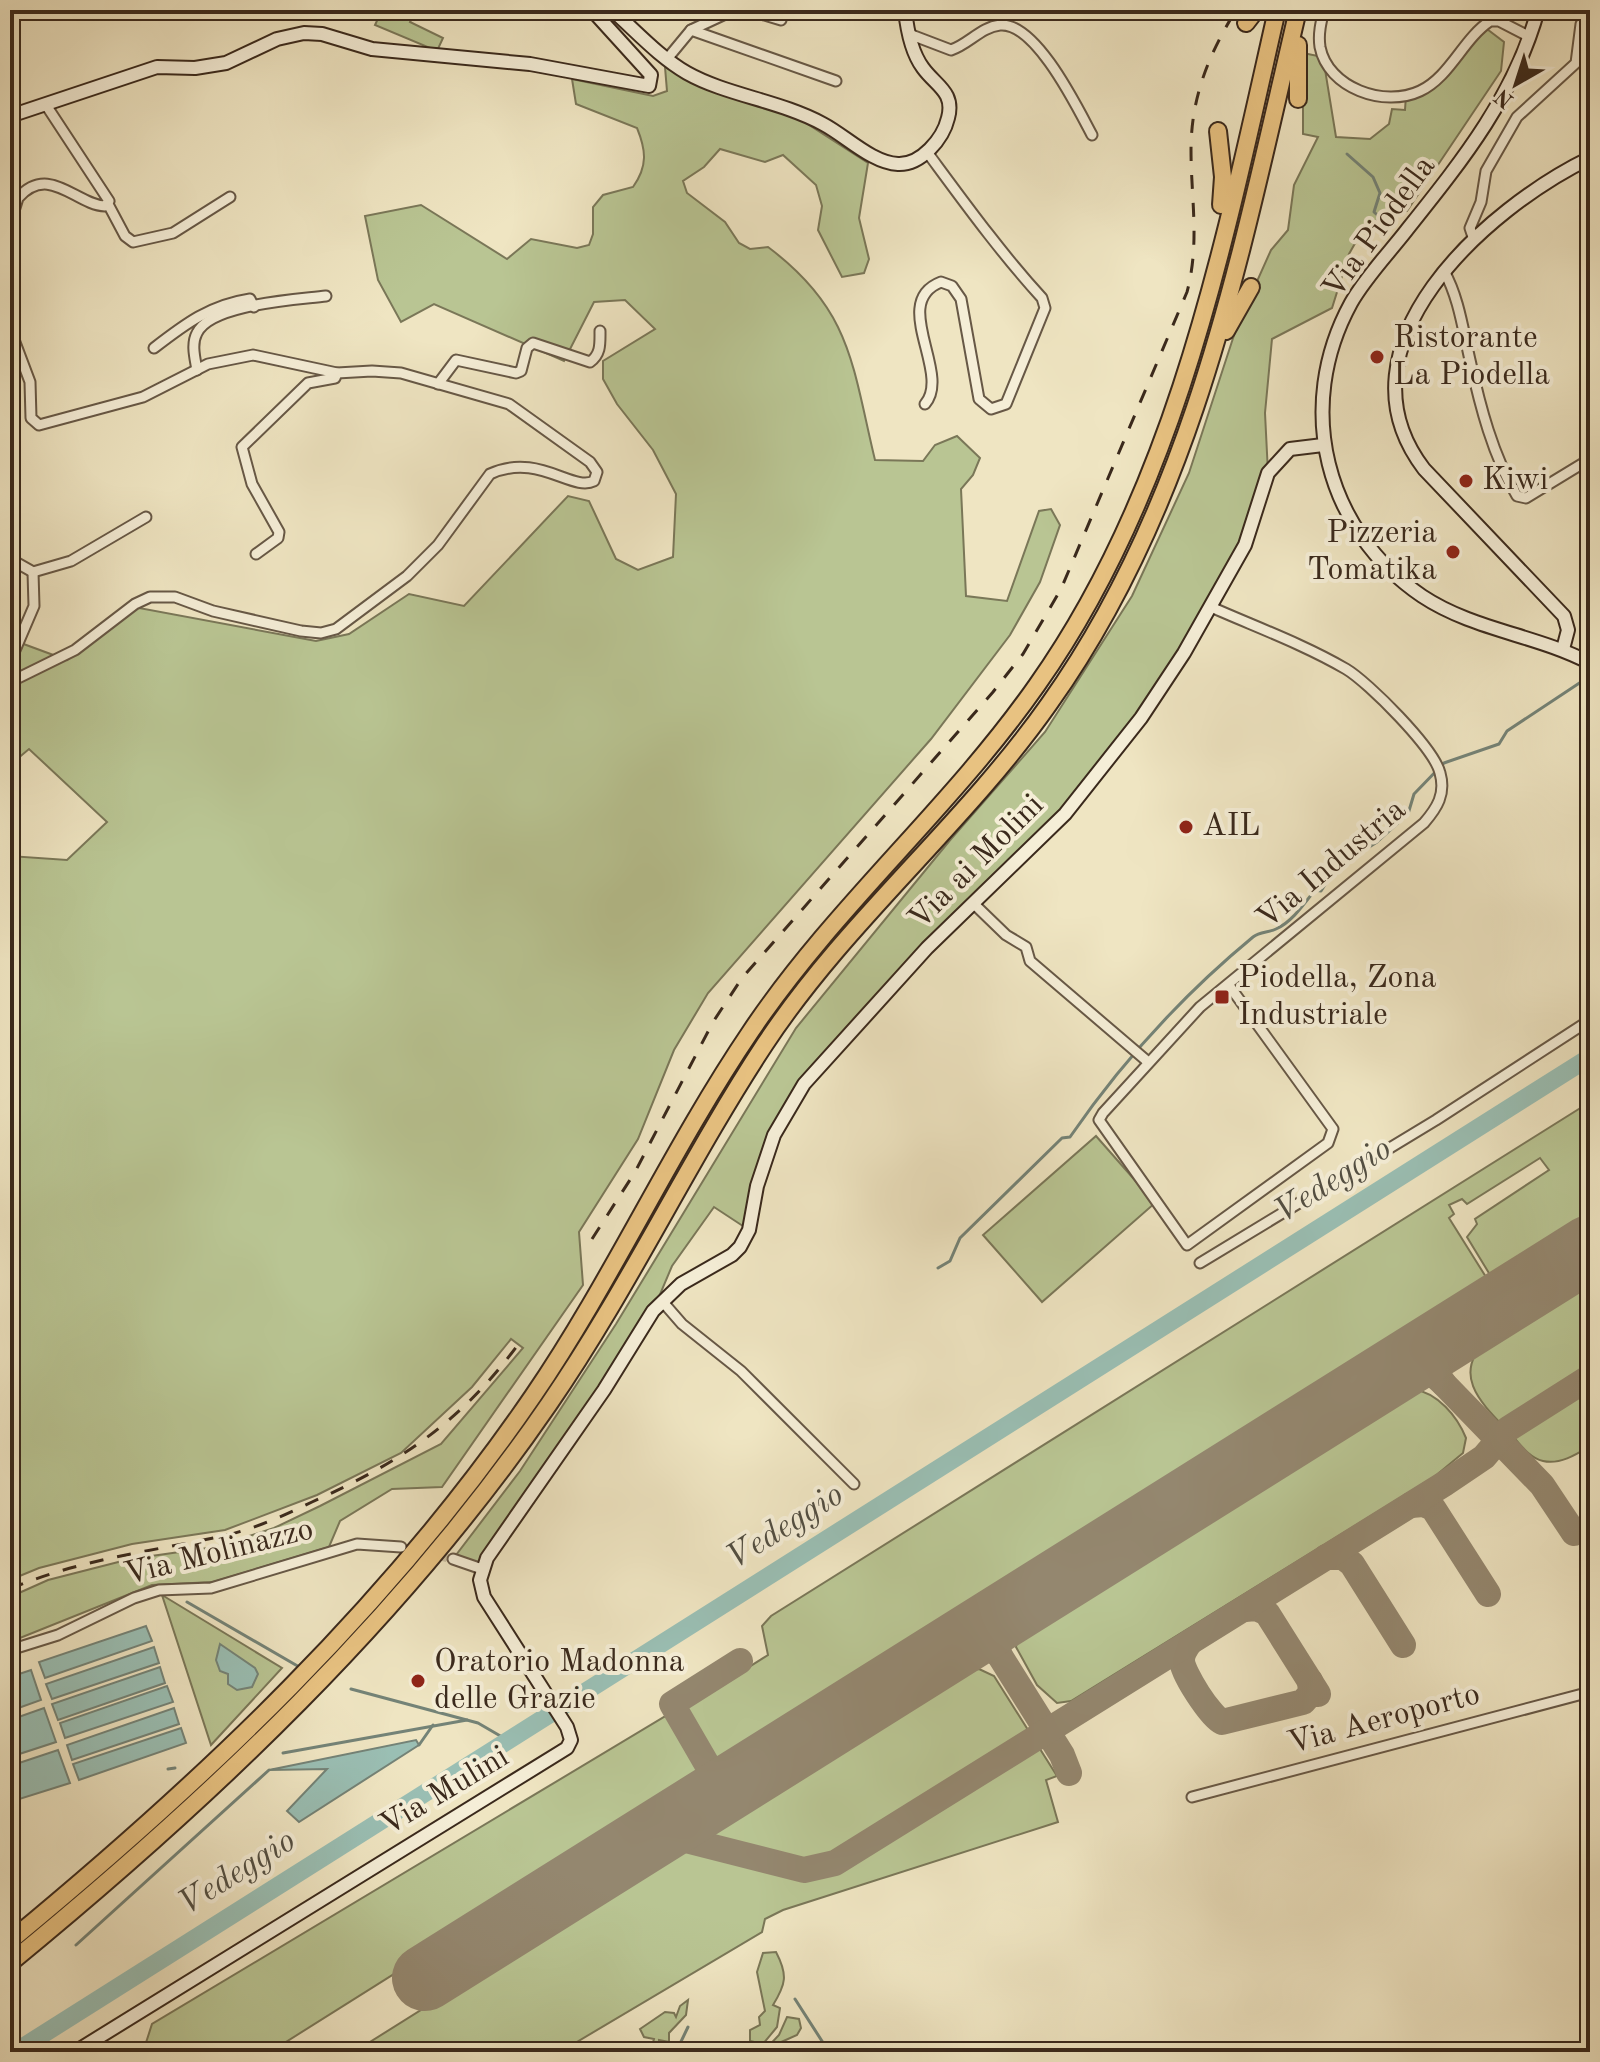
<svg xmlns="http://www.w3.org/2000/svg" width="1600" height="2062" viewBox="0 0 1600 2062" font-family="'Old Standard TT',serif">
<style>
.green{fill:#b9c593;stroke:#7a7758;stroke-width:2}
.water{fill:#9abfb4;stroke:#748377;stroke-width:2}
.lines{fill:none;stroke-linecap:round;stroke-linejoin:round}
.stream{stroke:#748377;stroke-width:3}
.river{stroke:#9abfb4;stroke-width:18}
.taxiway{stroke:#94876f;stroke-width:26}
.runway{stroke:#94876f;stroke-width:66}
.street-tunnel{stroke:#cbbfa1;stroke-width:9;stroke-dasharray:9 4.5;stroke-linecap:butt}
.street-casing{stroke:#675846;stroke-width:13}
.secondary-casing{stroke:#3a291c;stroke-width:16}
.highway-casing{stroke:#3a291c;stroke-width:20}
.street{stroke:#f5eed7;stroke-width:9}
.secondary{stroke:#f5eed7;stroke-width:12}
.highway{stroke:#e8c281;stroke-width:16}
.rail{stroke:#3a291c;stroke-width:3;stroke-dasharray:14 14;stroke-linecap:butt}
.poi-dot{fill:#8f2418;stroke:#f5eed7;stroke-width:3}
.labels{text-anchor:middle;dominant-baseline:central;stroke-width:8;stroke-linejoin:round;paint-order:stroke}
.street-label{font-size:32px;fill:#3a291c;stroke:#f5eed7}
.poi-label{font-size:32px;fill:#3a291c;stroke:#f5eed7;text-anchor:start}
.water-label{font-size:34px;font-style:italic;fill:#524e42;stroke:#f5eed7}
</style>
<rect width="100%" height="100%" fill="#efe5c2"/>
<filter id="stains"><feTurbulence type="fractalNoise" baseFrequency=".0025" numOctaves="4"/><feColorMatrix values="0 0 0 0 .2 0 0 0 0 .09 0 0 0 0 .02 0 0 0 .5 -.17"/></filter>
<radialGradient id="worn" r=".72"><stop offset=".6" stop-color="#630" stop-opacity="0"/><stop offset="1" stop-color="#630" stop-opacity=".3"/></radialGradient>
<g class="green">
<path d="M382,10h33l-5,12 33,16 -6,13 -62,-26z"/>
<path d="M1483,26l21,16 -3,29 -94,140 -41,13 -17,30 -17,54 -60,31 -7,74 3,60 -23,72 -61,108 -119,161 -91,90 -186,202 -39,124 -35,-23 -42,59 -19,45 -171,258 -29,-10 67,-88 96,-147 180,-296 155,-189 94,-107 87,-136 57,-123 48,-147 34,-76 17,-20 6,-45 24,-48 -15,-3v-81l20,4 13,80 34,2 19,-15 3,-15 13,1 1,-15 16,-5z"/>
<path d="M665,67l61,26 66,21 76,49 -9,55 10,41 -5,14 -22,4 -24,-47 4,-24 -6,-21 -33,-30 -18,7 -45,-13 -16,18 -21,14 4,12 38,29 14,21 11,6 18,-2c84,63 84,118 107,213l48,1 12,-16 22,-9 23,22 -7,17 -12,14 5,107 41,5 32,-90 12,-2 9,16 -20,57 -30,53 -79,104 -223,254 -34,57 -36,89 -59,93 4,53 -141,202 -50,2 -52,32 -11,26 -116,35 -61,3 -142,57v-45l38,-17 82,-21 85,-12 59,-19 46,-22 121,-62 82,-96 -12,-9 -39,48 -71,66 -84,42 -92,35 -93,14 -93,24 -29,12v-724l57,4 40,-38 -78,-73 -19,16v-126l57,21 67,-53 182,34 33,-7 60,-40 55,12 104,-110 21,5 27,58 22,11 35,-13 3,-63 -23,-44 -36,-46 -14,-25v-18l52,-32 -30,-29 -31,2 -30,59 -130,-57 -33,18 -23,-42 -13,-64 56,-11 86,54 24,-20 46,9 12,-3 4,-11v-27l10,-12 30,-8c15,-21 13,-37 4,-59l-61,-24 -4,-25 81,17 14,-5z"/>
<path d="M1590,1102v121l-95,60 -28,-46 10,-13 -2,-5 74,-49 -9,-12 -73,46 -5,-5 -13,6 5,9 -5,4 42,67 -764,480 -20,-8 -26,-47 87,-55 -6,-29 9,-10z"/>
<path d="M1096,1136l59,67 -113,99 -59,-67z"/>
<path d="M1590,1275v171c-13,8 -30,19 -47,15 -14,-3 -24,-18 -33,-28 -27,-28 -61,-58 -22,-94z"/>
<path d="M1413,1389c25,4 44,27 53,49l-3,15 -29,24 -363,224 -14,2 -20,-18 -21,-38 1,-7 9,-10z"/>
<path d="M162,1595l120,73 -71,77z"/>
<path d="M979,1669l15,7 63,100 -11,4 12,42 -275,88 -18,9 -3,13 -202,120h-206l607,-381z"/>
<path d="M669,1714l29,50 -2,20 -426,268h-127l9,-28z"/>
<path d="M776,1952c12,23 10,32 -3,53l7,3 -3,19 -14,17 -13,-3v-11l10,-5 -1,-8 6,-6 -8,-39 6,-19z"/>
<path d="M688,2000l-2,15 -17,18v9l-10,-2 1,12h-10l4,-13 -10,-2 -4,-8 25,-17 9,1 2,4 4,-11z"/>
<path d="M787,2017l12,2 2,9 -4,7 -18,8h7l-2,9h-21l16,-17z"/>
</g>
<g class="water">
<path d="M146,1626l6,15 -107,37 -6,-16z"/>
<path d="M220,1644l35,24 3,6 -6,13 -15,3 -9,-6v-10l-8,-3 -4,-11z"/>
<path d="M154,1647l5,16 -107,36 -6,-15z"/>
<path d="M160,1667l5,16 -107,37 -6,-16z"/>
<path d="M31,1670l10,30 -31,11v-34z"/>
<path d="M167,1686l6,16 -108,36 -5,-15z"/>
<path d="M44,1708l12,34 -46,15v-37z"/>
<path d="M174,1708l5,16 -107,36 -5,-15z"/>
<path d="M181,1728l5,15 -107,37 -6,-16z"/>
<path d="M416,1740l3,5 -120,77 -12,-11 40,-42 -58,1z"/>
<path d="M58,1750l12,33 -60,19v-36z"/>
</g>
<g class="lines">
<g class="stream">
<path d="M1347,154l26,23 7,16 -6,19 11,10"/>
<path d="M938,1268l12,-7 10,-23 102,-100 8,-1c51,-74 114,-143 183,-200 7,-6 15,-4 23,-8 16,-7 28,-25 39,-39l6,1 14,-22 42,-27 31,-28 6,-20 30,-31 55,-19 8,-13 83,-55"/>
<path d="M187,1602l114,66"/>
<path d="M351,1689l127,34 31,18"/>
<path d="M419,1745l14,-20"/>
<path d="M283,1753l184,-33"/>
<path d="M168,1769l7,-1"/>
<path d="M76,1945l193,-175"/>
<path d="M795,1999l34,53"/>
<path d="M676,2052l12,-25"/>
</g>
<path class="river" d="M15,2052l1575,-995"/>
<g class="taxiway">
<path d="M1375,1383l40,-17 16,6 13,12c-24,-32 11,-50 35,-66"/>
<path d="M1444,1384l98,101 32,48"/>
<path d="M1411,1505l12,-1 10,4 55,86"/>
<path d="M1326,1557h17l9,7 51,81"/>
<path d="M1245,1609l11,-1 11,5 51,81"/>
<path d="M1190,1642c-4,6 -8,11 -8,18 0,13 29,57 40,62l81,-20 8,-9 -1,-12"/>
<path d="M951,1651c18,-9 34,-13 49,5 -9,-20 -1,-32 14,-45"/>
<path d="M1000,1656l62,99 7,18"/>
<path d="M723,1792l-51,-88 68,-43"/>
<path d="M658,1833l146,37 31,-7 609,-379 40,-27 24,-28 82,-52"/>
</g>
<path class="runway" d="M425,1978l1165,-730"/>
<path class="street-tunnel" d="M412,1549l41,10"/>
<g class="street-casing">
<g id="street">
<path d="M748,10l33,10"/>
<path d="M1324,10c-3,12 -6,24 -4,37 8,41 64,61 100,44 30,-14 43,-52 70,-70h9l31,16"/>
<path d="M691,30l145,51"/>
<path d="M909,34l42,16c18,-6 30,-23 49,-25 36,-3 78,84 92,110"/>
<path d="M667,59l24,-29 43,-20"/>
<path d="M108,204l17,32 8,6 40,-9 57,-36"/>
<path d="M10,224l8,-26c31,-35 58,7 87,8l4,-5 -63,-96"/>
<path d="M1474,240l-4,-12 11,-26 5,-31 31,-54 59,-54 5,-39 9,-8"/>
<path d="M1444,271c15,27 19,59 26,89 10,46 23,96 47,136l9,2 64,-39"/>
<path d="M10,329l20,53 1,36 8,7 104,-28 65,-33 45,-9 84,18 35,-2 29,2 108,31 81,58 7,10 -3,9c-22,11 -56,-29 -104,-7l-52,71 -31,31 -71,53 -15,4 -20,-2 -88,-20 -38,-14h-25l-15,7 -60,46 -65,32"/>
<path d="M154,348c31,-24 56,-43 96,-49l4,8"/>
<path d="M197,370c-2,-12 -6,-26 0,-37 14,-29 98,-33 129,-37"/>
<path d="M438,384l18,-24 60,13 5,-2 6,-23 6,-5 57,19c11,-8 10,-18 10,-31"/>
<path d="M925,404c27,-31 -36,-102 16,-122l11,4 9,13 18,100 12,10 15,-5 39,-96 -3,-10c-42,-46 -78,-96 -115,-146"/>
<path d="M10,484v11"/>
<path d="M256,554l22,-16 1,-6 -27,-48 -10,-37 66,-64 27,-5 2,-5"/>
<path d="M10,559l23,13 38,-11 75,-44"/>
<path d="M1211,607c45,20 92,37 135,62 22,13 88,79 94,104 6,21 -3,35 -16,50l-224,184 -97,106 -4,7 88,125 141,-102 5,-14 -105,-145"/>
<path d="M10,662l24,-56 -1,-34"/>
<path d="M974,904l32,31 20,12 4,14 117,100"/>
<path d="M1200,1263l236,-143 154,-100"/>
<path d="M662,1301l20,23 59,47 113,113"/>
<path d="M453,1559l29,10"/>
<path d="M10,1650l48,-15 76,-37 25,-8 52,-2 146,-44 44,3"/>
<path d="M1192,1797l398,-105"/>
</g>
</g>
<g class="secondary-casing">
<g id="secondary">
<path d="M612,10c24,21 46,46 75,63 39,22 94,28 136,51 23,12 49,39 75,40 23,1 45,-25 50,-46 7,-26 -12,-32 -25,-50 -12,-16 -16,-39 -18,-58"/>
<path d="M1538,10c-24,87 -77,152 -132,221 -18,23 -41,47 -55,72 -57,104 -26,227 71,293 51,34 115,39 168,67"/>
<path d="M10,116l147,-49 38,1 31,-5 51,-24 27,-6 18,1 50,15 158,15 119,22 2,-11 -59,-65"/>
<path d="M1563,649l5,-19 -4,-14 -140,-147c-94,-123 63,-261 166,-311"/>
<path d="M75,2052l492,-304 4,-8 -4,-13 -83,-130 -4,-17 7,-22 117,-168 49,-79 28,-27 51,-29 8,-8 9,-17 8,-44 17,-51 30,-51 123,-136 138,-134 76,-96 43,-65 61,-108 23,-72 22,-24 33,-4"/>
</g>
</g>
<g class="highway-casing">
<g id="highway">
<path d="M1246,23l10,-13"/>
<path d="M1298,99v-54"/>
<path d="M1218,131l5,46 -2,28"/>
<path d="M1226,331l25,-44"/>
<path d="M10,1941c194,-160 380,-336 523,-545 80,-117 138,-247 218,-365 84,-125 200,-223 286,-346 140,-198 187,-442 240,-675"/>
<path d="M10,1963c200,-164 392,-345 539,-559 80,-116 139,-243 216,-360 82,-124 199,-219 284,-340 147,-206 192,-453 249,-694"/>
</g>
</g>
<use href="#street" class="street"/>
<use href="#secondary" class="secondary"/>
<use href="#highway" class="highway"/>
<g class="rail">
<path d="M592,1239l43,-67 78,-150 29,-44 251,-286 30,-38 38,-65 126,-297c13,-49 4,-93 4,-142 0,-53 18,-96 45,-140"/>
<path d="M10,1589c70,-30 144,-38 217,-54 30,-7 58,-20 85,-33 87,-39 148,-79 205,-156"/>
</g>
</g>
<g class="poi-dot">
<circle cx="1377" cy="357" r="8"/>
<circle cx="1466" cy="481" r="8"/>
<circle cx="1453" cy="552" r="8"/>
<circle cx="1186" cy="827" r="8"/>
<rect x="1214" y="989" width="16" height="16" rx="4"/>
<circle cx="418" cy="1681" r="8"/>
</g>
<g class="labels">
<g class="street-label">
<text transform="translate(1380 228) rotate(-54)">Via Piodella</text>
<text transform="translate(977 863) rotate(-45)">Via ai Molini</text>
<text transform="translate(1332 865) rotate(-40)">Via Industria</text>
<text transform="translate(219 1553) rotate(-14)">Via Molinazzo</text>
<text transform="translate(1384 1720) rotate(-15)">Via Aeroporto</text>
<text transform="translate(445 1792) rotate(-31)">Via Mulini</text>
</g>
<g class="poi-label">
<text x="1393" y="339">Ristorante<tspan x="1393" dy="37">La Piodella</tspan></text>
<text x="1482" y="481">Kiwi</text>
<text x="1437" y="534" text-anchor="end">Pizzeria<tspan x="1437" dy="37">Tomatika</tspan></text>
<text x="1202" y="827">AIL</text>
<text x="1238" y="979">Piodella, Zona<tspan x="1238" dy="37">Industriale</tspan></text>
<text x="434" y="1663">Oratorio Madonna<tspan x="434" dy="37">delle Grazie</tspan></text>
</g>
<g class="water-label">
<text transform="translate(1333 1181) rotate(-32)">Vedeggio</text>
<text transform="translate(785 1527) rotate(-32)">Vedeggio</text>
<text transform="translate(237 1873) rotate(-32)">Vedeggio</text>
</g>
</g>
<rect width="1600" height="2062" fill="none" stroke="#efe5c2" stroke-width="40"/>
<rect x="12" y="12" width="1576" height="2038" fill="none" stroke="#3a291c" stroke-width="4"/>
<rect x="20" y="20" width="1560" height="2022" fill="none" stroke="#3a291c" stroke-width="2"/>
<g transform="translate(1516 84) rotate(219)" stroke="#f5eed7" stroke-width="6" paint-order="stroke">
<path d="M0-6L14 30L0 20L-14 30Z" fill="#3a291c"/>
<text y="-12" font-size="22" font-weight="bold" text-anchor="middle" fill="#3a291c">N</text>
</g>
<rect width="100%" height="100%" filter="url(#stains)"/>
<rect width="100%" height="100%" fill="url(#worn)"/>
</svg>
